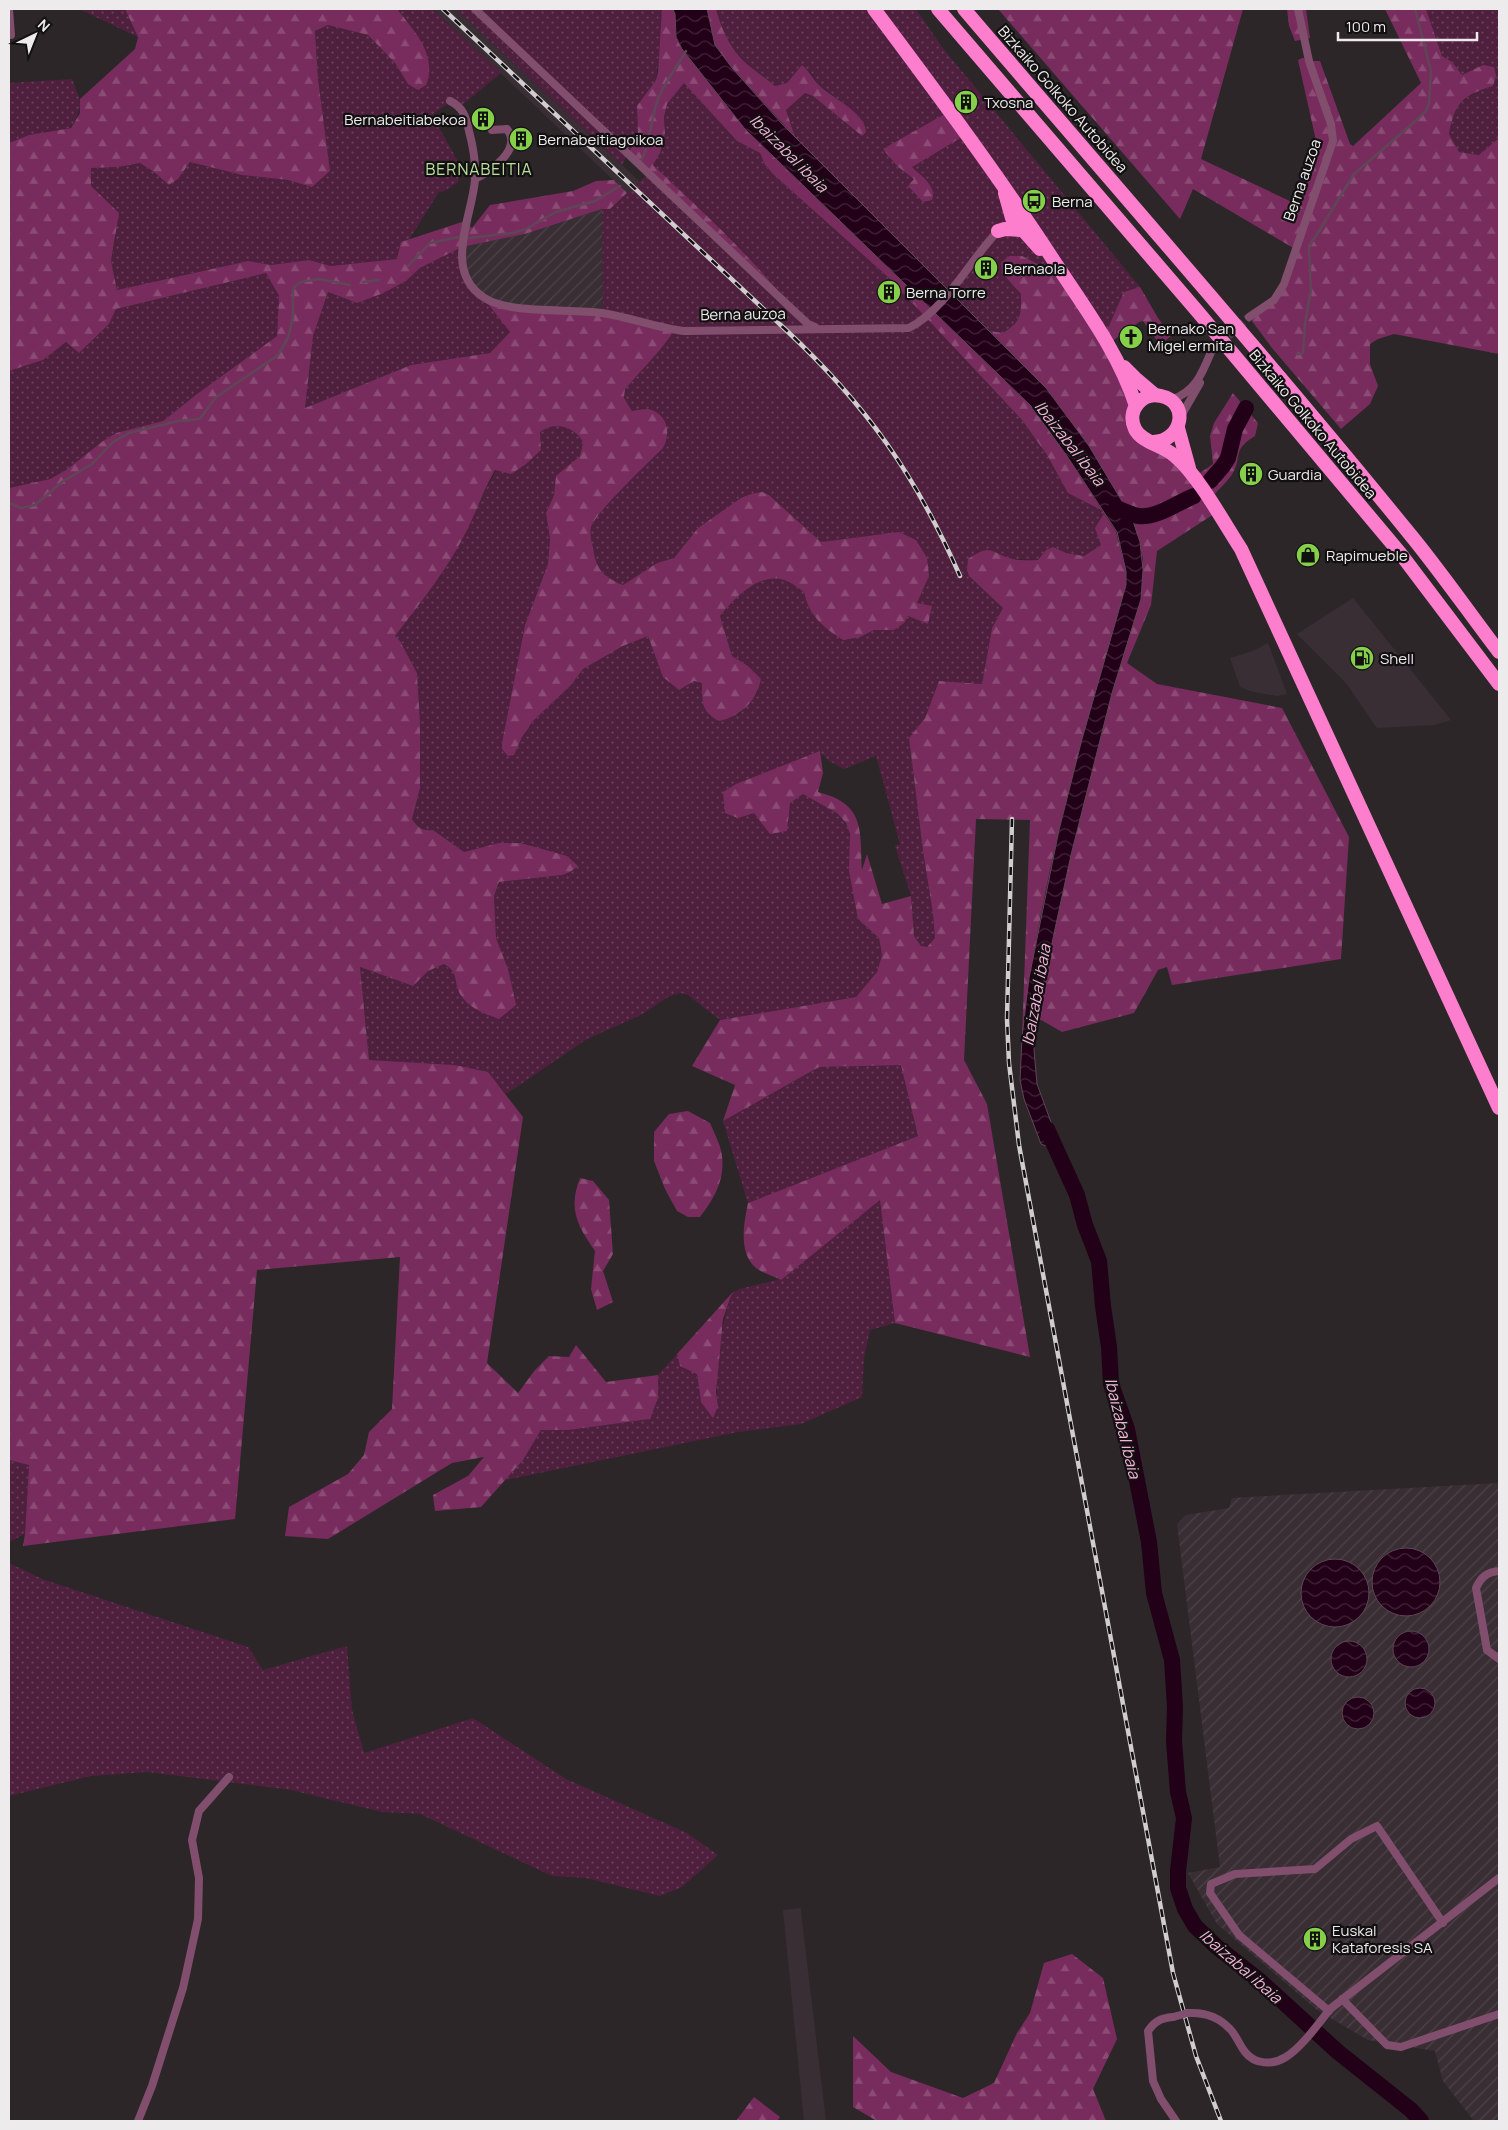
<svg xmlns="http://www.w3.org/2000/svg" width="1508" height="2130" viewBox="0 0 1508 2130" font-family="Manrope,sans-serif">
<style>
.built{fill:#392e34}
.industrial{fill:url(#industrial-furrows)}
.grass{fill:url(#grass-dots)}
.forest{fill:url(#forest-firs)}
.water{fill:url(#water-waves);stroke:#5f4657}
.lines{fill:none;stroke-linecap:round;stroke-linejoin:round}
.stream{stroke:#5f4657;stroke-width:2.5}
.river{stroke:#220017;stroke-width:16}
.street-tunnel{stroke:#494446;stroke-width:8;stroke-dasharray:8 4;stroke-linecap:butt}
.street{stroke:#824e6d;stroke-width:8}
.highway{stroke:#fe7ece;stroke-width:14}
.rail-casing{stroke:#d1cdcf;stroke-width:4.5}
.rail{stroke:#121011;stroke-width:2.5;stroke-dasharray:8;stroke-linecap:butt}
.street-bridge{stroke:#824e6d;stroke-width:8}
.labels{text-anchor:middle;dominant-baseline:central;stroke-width:4.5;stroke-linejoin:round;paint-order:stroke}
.street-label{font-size:15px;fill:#eeebed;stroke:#121011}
.poi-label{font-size:15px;fill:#eeebed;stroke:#121011;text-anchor:start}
.water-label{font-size:16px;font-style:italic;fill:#f4b2d8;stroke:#121011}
.neighbourhood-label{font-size:16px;letter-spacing:1px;fill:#b9e29e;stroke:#121011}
</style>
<defs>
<pattern id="industrial-furrows" width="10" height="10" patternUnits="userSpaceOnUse" patternTransform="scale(1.25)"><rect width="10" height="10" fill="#392e34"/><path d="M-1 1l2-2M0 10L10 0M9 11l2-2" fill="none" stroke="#4c4248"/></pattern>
<pattern id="grass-dots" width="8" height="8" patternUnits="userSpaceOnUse" patternTransform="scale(1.25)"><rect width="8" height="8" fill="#4f1f3e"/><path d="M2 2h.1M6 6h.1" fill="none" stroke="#69405a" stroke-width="1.8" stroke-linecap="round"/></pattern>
<pattern id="forest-firs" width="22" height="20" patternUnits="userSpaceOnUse" patternTransform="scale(1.25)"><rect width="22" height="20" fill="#772c5d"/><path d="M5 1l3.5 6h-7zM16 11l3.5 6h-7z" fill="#8b4b75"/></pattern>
<pattern id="water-waves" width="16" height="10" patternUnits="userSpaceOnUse" patternTransform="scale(1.25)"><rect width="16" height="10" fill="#220017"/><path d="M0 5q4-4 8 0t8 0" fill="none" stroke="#422539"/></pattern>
</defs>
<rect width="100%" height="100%" fill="#2c2629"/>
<g class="built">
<path d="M433,9h23l232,218 -61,-34z"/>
<path d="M1353,598l98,122 -16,5 -58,3 -31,-45 -49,-49z"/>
<path d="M1268,643l19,51 -10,2 -24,-4 -13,-5 -10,-29 23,-7z"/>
<path d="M801,1908l2,21 23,192h-22l-21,-211z"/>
</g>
<g class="industrial">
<path d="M602,209l1,104 -109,-10 -23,-18 -9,-38 63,-13z"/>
<path d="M1499,1483v638h-25l-31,-40 -8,-30 -67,-11 -51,-30 -100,-86 -29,-51 32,-6 -43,-343 9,-9 43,-7 3,-10z"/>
</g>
<g class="grass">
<path d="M79,9h46l13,28z"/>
<path d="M397,9h36l68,64 -40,33 -11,-4 -18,13 28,50 -2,17 -13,9 -6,1 -42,67 -66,7 -22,-6 -38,5 -23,-4 -131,29 -6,-29 5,-25 -13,-38 -12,-12 -1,-18 29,-1 21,-4 14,9 15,13 9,-6 12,-17 52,13 46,5 24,6 18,-15 -12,-92 -3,-48 13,-6 40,10 27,28 13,21 8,-52z"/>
<path d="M456,9h206v21l-6,50 -19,26 1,28 -16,31z"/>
<path d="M716,9h200l26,38 198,240 -16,6 -20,45 -33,-52 -31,-21 -18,-9 -20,17 19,21c0,20 1,27 -18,39l-13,-2 -195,-194 -9,-27 19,-17 8,3 49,40 -12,-27 -32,-25 -7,-11 -9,-7 -15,17 -12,3c-9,-8 -19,-14 -28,-22 -16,-13 -26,-36 -31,-55z"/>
<path d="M1426,9h73v129l-20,17 -20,-3 -10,-18c6,-32 13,-37 44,-48l-10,-21 -21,10 -10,-13 -10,-6z"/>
<path d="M72,79c9,23 13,27 -2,49l-41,7 -20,8v-60z"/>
<path d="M684,82l53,59 23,12 5,12 9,10 115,103 133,142 25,35 21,38 37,19 -4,33 -17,11 -18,-3 -13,-6 -7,3 -8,10 -25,-1 -44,17 34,32 -11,20 -10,56 -43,-3 -14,37 -16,20 14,113 10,63 2,24 -9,9 -5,-1 -7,-10 -3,-40 -16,-50 5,-2 -24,-88 -32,13 -15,-8 -9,-9c3,18 2,31 -5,47l22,14 12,16 9,90 21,19 3,17 -5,17 -21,25 -136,23 -32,-25 -8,-2 -12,4 -27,18 -54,24 -81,55 -19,-22 -32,-7 -86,-5 -9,-93 52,19 16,-15 16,-7 12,11 4,18 48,-24 -12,-30 -2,-43 6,-14 62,-7c-9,-8 -18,-21 -28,-28 -18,-11 -52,1 -70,5l-31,-22c-11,1 -15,-2 -21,-11l8,-31v-66l-3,-49 -17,-32 -6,-5 46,-59 56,-107 44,-38c15,-11 35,-5 43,10l-3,14 -23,20 -3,19 -8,18 4,26 -2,25 -23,61 -23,118 12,12 8,-18 10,-15 39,-37 12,-16 40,-23 25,-10 16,41 15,13 15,-9 8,2v18l37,14 19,-23 -10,-26 -16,-10 -12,-40c13,-16 36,-41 60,-37 9,1 17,8 24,13 6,28 25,44 54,44 6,1 11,-5 18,-6 15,-1 22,0 32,-14l20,8 -11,-21 12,-27 -30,-44 -78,10 -52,-47 -71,33 -24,30 -17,5 -34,22c-16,-7 -26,-13 -29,-32 -1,-8 -5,-17 -3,-26 5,-15 58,-65 72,-79 8,-13 5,-20 -3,-32l-19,-6 -9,1 -8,-13 1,-9 34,-38 -56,-38 -1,-104h8l38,-35 144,135c-39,-54 -91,-99 -139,-144l7,-12 5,-19 -1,-17 3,-13z"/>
<path d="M462,247l1,22 47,63 -20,21 -79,12 -106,43 8,-72 15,-44 29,11 49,-22 14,-13z"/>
<path d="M266,273l13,23 -2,40 -80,58 -34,27 -47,12 -13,8 -37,29 -16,9 -41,9v-117l34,-11 23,-18 13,11 30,-29 7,-15z"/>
<path d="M901,1064l17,72 -170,67 -25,-82 96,-54z"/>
<path d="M880,1199l15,124 -25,7 -6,28 -2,39 -61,27 -63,8 -233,48 18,-20 18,-30h28l81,-11 8,-21v-23l19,-21 3,12 17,7 4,29 17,4c-4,-35 3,-80 14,-113l7,-4 42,-10z"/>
<path d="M9,1460l20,5 -4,69 -16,8z"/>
<path d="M9,1563l33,16 206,68 15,23 84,-24 5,64 12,43 109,-35 93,61 121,54 31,22 -36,32 -22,9 -74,-18 -34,-2 -132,-62 -38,-2 -91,-22 -143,-18 -57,4 -82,20z"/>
</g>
<g class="forest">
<path d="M125,9h272c17,21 41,47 29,76l-8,5 -10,-6 -13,-21 -27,-28 -40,-10 -13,6 3,48 12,92 -18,16 -24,-7 -46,-5 -52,-13 -12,17 -9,6 -15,-13 -14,-9 -21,4 -28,1v18l28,27 -8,48 6,29 131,-29 23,4 38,-5 22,6 66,-7 4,-17 64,-21 7,7 18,-23 83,-14 23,-10 18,-1 13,13 -17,16h-8l-77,25 -63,13 -42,21 -14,13 -25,13 -24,9 -29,-11 -15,44 -8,72 106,-43 79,-12 20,-21 -28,-36 12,7 82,7 99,20 -16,21 -34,38 -1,9 8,13c5,-1 11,-2 16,-2 19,4 24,24 15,39 -14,14 -67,64 -72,79 -2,9 2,18 3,26 3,19 13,25 29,32l34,-22 17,-5 24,-30 43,-30 10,-4 11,-2 7,3 52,47 78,-10 17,8 11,18 2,18 -12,27 15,3 -4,18 -20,-8 -4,7 -10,7h-20l-14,7 -17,3c-20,-13 -34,-24 -39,-48 -7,-5 -16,-12 -24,-13 -24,-4 -47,21 -60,37l12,40 16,10 13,13c-5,23 -20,37 -42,42 -18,-10 -17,-19 -17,-38l-8,-2 -15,9 -16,-13 -15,-41 -25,10 -40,23 -12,16 -39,37 -10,15 -8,18 -6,1 -6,-7v-6l23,-118 23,-61 2,-25 -4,-26 8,-18 2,-19 24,-20 3,-14c-8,-15 -28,-21 -43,-10l1,18 -15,14 -15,10 -16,-4c-11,19 -18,40 -28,60 -19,39 -46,72 -72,106l5,5 17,32 3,49v66l-8,31c6,9 10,12 21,11l31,22 35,-9h22l46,13 11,10 -8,6 -8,3 -63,7 -5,14 2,42 12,31 8,36 -17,14c-15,-6 -30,-10 -39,-25 -7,-13 0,-20 -16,-30l-16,7 -15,15 -53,-19 9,93 86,5 33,7 35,45 -36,246 31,30 17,-23 14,-14 20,1 7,-12 30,37 52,-7v23l-8,21 -81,11h-28l-18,30 -42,47 -46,4 -2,-16 35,-19 16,-19 -32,6 -124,76 -43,-3 4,-29 59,-33 16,-19 5,-23 23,-23 8,-152 -143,13 -22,249 -212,27 2,-12 4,-69 -20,-5v-972l41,-9 16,-9 37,-29 13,-8 47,-12 34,-27 80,-58 2,-40 -13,-23 -150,36 -7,15 -30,29 -13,-11 -23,18 -34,11v-228l20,-8 42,-7 9,-15v-14l55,-50 3,-12z"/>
<path d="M662,9h11l2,5 1,23 6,12 63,80 286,277 36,50 49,76 10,39v14c-12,52 -29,102 -43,154 -28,97 -49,197 -61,298l8,-217 -54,-1 -12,241 23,44 43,253 -135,-34 -15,-123 -99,80c-7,-4 -16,-6 -22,-10 -22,-14 -15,-47 -11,-67l170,-67 -17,-71 -82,2 -96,54 12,-36 -43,-19 28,-46 136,-23 21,-25 5,-17 -3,-17 -21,-19 -9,-48 1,-37 -4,-11 -9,-10 -34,-19 -13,9 -3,28 -17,3 -16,-21 -16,5 -13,-5 -2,-21 13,-8 84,-33 3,22 -5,19c47,12 42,37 44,78l5,-16 15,50 29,-8 3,40 7,10 6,1 8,-9 -2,-24 -10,-63 -14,-113 16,-20 14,-37 43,3 10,-56 11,-20 -34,-32 -2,-6 1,-11c24,-17 24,-5 45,0 8,2 17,1 25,1l8,-10 7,-3 13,6 18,3 17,-11 -6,-17 10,-16 -37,-19 -21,-38 -25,-35 -133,-142 -115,-103 -9,-10 -5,-12 -23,-12 -53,-58 -17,21 -3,13 1,17 -5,19 -7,12c49,46 101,93 142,147l-167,-158 10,-20 -1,-28 19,-26 2,-8z"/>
<path d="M707,9h9c5,19 15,42 31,55 9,8 19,14 28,22l12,-3 15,-18c7,6 10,12 15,18 12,14 49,29 49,49l-4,4 -49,-40 -8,-3 -19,17 9,27 -63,-69 -17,-23z"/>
<path d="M998,9h245l-42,150 93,44 23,-58 -19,-85 5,-2 6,3h11l30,83 3,2 68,-63 -36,-74h41l16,47 10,6 10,13 21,-10 11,2 2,9 -3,10c-31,10 -38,16 -44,48l10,18 20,3 20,-17v216l-105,-20 -16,5 -8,5v20l8,22 -8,18 -29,25 -69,-81 -23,-31 25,-17 21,-51 -102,-60 -13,30z"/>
<path d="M1287,9h19l4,29 -15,3 -6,-15z"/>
<path d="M950,111l17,23 -55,33c8,8 26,20 20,33l-9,2 -15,-16 6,-7 -17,-13 -14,-17z"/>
<path d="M1009,256h13l18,9 31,21 33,51 20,-45 16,-5 18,31 13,18 -11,9 -17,-24 -4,1 -31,22 14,26 10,51 62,56 19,-13 -3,-28 4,-13 19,-30 25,30 -3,13c-25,15 -11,21 -24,40 -6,8 -15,16 -22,24l8,12 -60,39 -6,54 -24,58 30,21 125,24 67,129 -8,122 -169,26 -5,-18 -9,3 -24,43 -72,19 -26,-15 35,-162 41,-162 29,-94 2,-41 -9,-34 -45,-78 -43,-58 -56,-57 13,2c19,-12 18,-19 18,-39l-19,-21 -1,-10z"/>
<path d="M688,1111l22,12c4,10 11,22 12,33 3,24 -8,43 -22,61h-12l-11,-6 -12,-22 -11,-28v-29l15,-18z"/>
<path d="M580,1178l13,3 16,19 4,54 -10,17 10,31 -16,8 -6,-21 4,-38c-18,-26 -27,-42 -15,-73z"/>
<path d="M732,1293l-9,26 -7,73 2,14 -5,12 -12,-16 -4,-28 -17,-8 -3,-12z"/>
<path d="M1072,1954l31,24 14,61 -24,50 13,32h-229l-24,-14v-71l38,36 72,26 31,-15 23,-50 13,-20 14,-50z"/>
<path d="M754,2097l26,20 -3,4h-41z"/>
</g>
<g class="water">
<path d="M673,9h34l8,36 17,23 50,56 264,264 43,58 34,57 11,21 6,18 3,28 -2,29 -29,94 -41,162 -35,162 -2,33 3,34 25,68 -21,-8 -17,-45 -4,-19 2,-43 7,-59 30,-148 23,-91 44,-154v-14l-9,-39 -50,-76 -36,-50 -286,-277 -63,-80 -6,-12 -1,-23z"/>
<circle cx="1406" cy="1582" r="34"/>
<circle cx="1335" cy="1593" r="34"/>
<circle cx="1411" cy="1649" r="18"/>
<circle cx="1349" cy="1659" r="18"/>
<circle cx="1420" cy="1703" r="15"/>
<circle cx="1358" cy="1713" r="16"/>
</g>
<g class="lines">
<g class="stream">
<path d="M641,162c10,-23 9,-39 16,-60 6,-18 19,-34 29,-51"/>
<path d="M468,238l45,-5 13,-4 30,-17 39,-11 25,-15"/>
<path d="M408,266l22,-23 29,-6"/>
<path d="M363,282l16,-2"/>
<path d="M1298,354l5,-1 2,-30 6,-33 -2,-42 2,-4 43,-70 57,-49 15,-14 3,-7 2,-33 -16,-62"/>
<path d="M9,503l12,5 14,-3 27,-23 30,-18 21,-22 16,-9 49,-12 22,-2 15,-21 63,-43 10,-17 5,-20v-28l2,-4 6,-4 18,-3 31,6"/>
</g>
<g class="river">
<path d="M1210,481l13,-15 5,-8 7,-29 11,-21"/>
<path d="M1116,508c7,2 15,7 23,8 18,2 38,-13 55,-20"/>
<path d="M1047,1129l30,66 8,30 14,36 4,45 6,41 2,37 16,45 22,113 5,51 18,67 3,47 -1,34 4,51 6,26 -6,53v17l7,21 10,17 22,21 42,33 79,72 73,58 10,11"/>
</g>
<path class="street-tunnel" d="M1211,352l38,-35"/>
<g class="street">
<path d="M9,9l2,26"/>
<path d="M475,9l320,303 13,12 7,3"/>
<path d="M450,101c13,6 16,16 19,30 4,15 7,33 6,49 -3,37 -32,90 8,117 26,18 87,11 119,16 28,4 54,15 82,18l225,-3c37,-19 60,-67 89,-97"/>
<path d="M475,179c16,-8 48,-30 32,-50l-15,1"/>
<path d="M1249,317l25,-17 10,-16 49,-143 -2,-17 -22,-63 -11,-52"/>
<path d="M1171,400c24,-8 31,-26 40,-48"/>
<path d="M1181,416l19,-33"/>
<path d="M1499,1571c-12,1 -18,6 -23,17l11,62 12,9"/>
<path d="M1342,1999l45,46 14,2 98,-33"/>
<path d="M1329,2011l-90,-76 -29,-42 1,-9 24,-10 80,-5 36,-30 26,-13 66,97"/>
<path d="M1188,2013c17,-1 31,4 42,16 6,6 9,15 15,23 10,13 28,13 41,5 16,-10 33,-34 44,-48l169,-131"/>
<path d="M1173,2017c-12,1 -18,4 -25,14l5,50 8,18 15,22"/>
<path d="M138,2121l14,-35 31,-98 15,-69 1,-41 -7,-38 7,-29 30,-34"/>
</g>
<g class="highway">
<path d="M874,9c62,83 124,166 180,252 31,47 65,92 82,145"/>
<path d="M938,9l260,303 202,241 99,131"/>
<path d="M964,9c150,176 303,349 449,529 30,37 57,76 86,114"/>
<path d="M1005,193l7,25 28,31"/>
<path d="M998,231l7,-2 16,1"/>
<path d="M1124,367l11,11 20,17"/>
<path d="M1178,428l11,40"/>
<path d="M1153,442c30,-1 37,-40 8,-46 -19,-5 -35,15 -26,33 6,13 29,17 40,27 23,19 49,67 66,93l258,559"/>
</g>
<g class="rail-casing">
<g id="rail">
<path d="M443,9l343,321c81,76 129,144 174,246"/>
<path d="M1012,819l-5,200 2,44 10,82 154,828 23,83 25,65"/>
</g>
</g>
<use href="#rail" class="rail"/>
<path class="street-bridge" d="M1173,2017l15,-4"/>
</g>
<defs>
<g id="building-disc" transform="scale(1.25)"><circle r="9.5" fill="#86cf4b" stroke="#121011"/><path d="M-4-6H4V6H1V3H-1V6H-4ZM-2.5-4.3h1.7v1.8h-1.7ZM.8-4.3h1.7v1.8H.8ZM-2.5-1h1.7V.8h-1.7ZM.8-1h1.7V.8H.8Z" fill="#111"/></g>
<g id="bus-disc" transform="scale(1.25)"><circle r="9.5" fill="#86cf4b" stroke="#121011"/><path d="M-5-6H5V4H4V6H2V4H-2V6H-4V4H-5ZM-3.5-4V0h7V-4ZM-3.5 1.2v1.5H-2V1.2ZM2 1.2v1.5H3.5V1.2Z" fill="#111"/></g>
<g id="church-disc" transform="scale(1.25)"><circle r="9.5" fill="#86cf4b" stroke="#121011"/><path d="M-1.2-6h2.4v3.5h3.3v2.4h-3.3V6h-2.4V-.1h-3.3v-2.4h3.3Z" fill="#111"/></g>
<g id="shop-disc" transform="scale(1.25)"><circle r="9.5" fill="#86cf4b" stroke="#121011"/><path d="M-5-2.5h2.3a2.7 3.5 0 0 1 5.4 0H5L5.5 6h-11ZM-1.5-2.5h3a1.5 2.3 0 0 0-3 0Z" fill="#111"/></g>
<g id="fuel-disc" transform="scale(1.25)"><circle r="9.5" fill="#86cf4b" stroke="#121011"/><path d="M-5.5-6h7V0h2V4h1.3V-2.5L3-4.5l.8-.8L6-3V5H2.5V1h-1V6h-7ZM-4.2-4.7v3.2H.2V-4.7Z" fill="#111"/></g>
</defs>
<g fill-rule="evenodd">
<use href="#building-disc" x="966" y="102"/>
<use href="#building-disc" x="483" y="119"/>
<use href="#building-disc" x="521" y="139"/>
<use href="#bus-disc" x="1034" y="201"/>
<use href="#building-disc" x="986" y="268"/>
<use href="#building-disc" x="889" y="292"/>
<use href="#church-disc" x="1131" y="337"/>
<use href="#building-disc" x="1251" y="474"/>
<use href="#shop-disc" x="1308" y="555"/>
<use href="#fuel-disc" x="1362" y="658"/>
<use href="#building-disc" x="1315" y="1939"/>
</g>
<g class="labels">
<g class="street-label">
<text transform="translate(1063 99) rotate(49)">Bizkaiko Golkoko Autobidea</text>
<text transform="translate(1302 180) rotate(-71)">Berna auzoa</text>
<text transform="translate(743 314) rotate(-1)">Berna auzoa</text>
<text transform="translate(1313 424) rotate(50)">Bizkaiko Golkoko Autobidea</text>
</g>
<g class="poi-label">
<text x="984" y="102">Txosna</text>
<text x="466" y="119" text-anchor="end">Bernabeitiabekoa</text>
<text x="538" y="139">Bernabeitiagoikoa</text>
<text x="1052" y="201">Berna</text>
<text x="1004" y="268">Bernaola</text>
<text x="906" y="292">Berna Torre</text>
<text x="1148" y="328">Bernako San<tspan x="1148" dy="17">Migel ermita</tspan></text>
<text x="1268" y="474">Guardia</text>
<text x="1326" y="555">Rapimueble</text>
<text x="1380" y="658">Shell</text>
<text x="1332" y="1930">Euskal<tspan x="1332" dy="17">Kataforesis SA</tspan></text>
</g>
<g class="water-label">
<text transform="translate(789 153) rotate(45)">Ibaizabal ibaia</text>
<text transform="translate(1070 443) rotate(52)">Ibaizabal ibaia</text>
<text transform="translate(1036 995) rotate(-80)">Ibaizabal ibaia</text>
<text transform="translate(1123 1428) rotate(76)">Ibaizabal ibaia</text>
<text transform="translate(1241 1966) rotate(41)">Ibaizabal ibaia</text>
</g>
<g class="neighbourhood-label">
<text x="479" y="169">BERNABEITIA</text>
</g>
</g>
<rect width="1508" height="2130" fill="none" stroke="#eeebed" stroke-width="20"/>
<g transform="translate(35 35) rotate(43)" stroke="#121011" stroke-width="4" paint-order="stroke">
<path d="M0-4L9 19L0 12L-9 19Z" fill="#eeebed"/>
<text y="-8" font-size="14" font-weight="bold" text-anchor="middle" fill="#eeebed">N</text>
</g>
<path d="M1338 32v8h139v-8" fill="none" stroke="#eeebed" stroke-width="2.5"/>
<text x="1346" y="32" font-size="15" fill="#eeebed" stroke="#121011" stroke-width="4" paint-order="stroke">100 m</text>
</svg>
